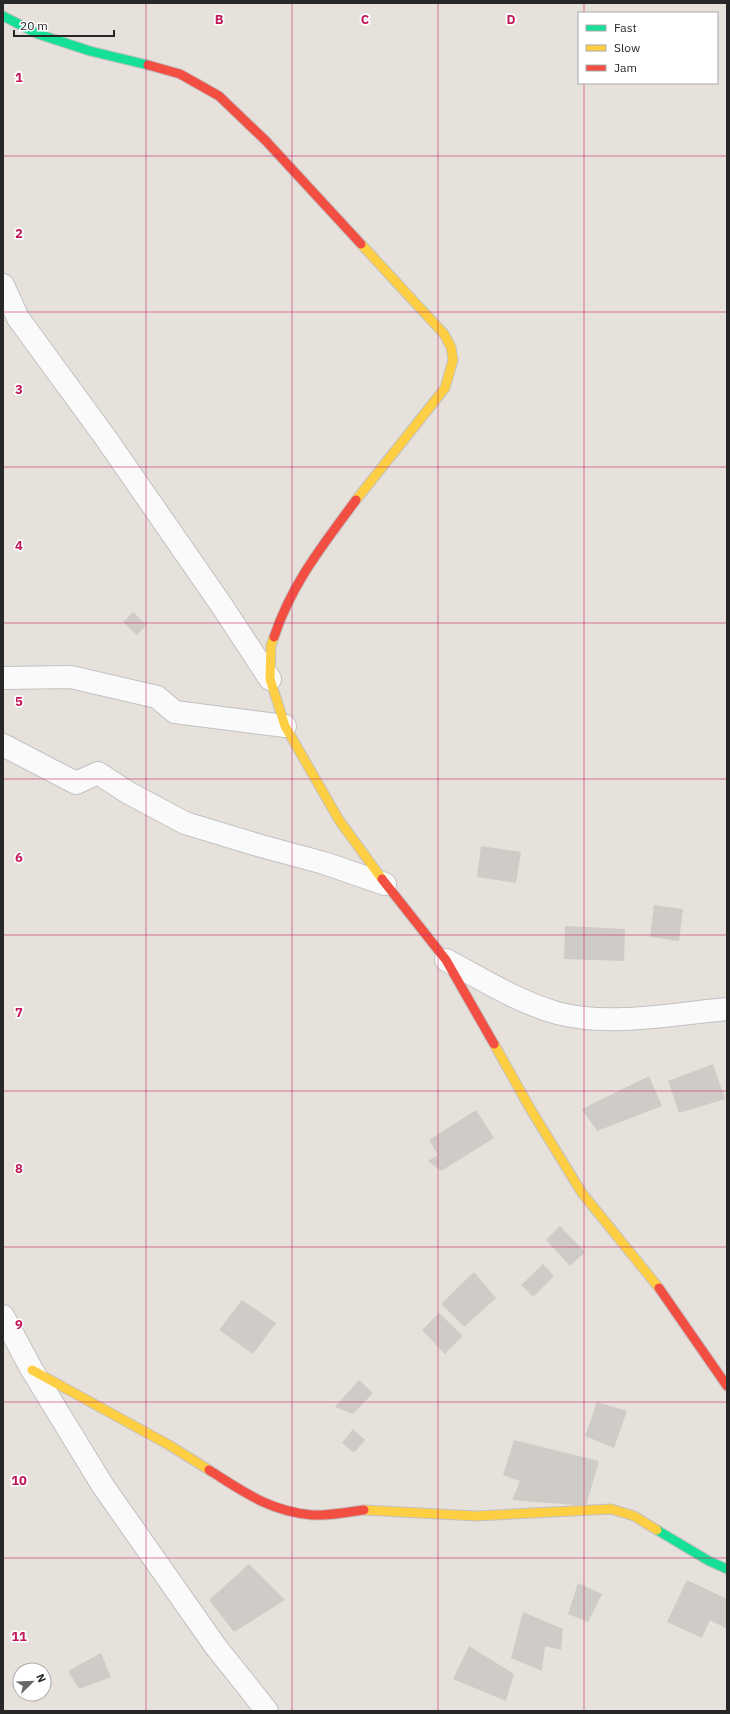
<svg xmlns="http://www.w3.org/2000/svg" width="730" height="1714" viewBox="0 0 730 1714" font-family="'IBM Plex Sans',sans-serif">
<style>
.building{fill:#cfcbc6}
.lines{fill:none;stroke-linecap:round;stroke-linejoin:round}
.street-casing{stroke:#c2c1c2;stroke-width:24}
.fast-casing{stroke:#c2c1c2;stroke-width:11}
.slow-casing{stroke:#c2c1c2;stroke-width:11}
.jam-casing{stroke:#c2c1c2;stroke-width:11}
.street{stroke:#fbfafa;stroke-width:22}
.fast{stroke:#16e098;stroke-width:9}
.slow{stroke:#ffcf43;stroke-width:9}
.jam{stroke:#f24e42;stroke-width:9}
.grid{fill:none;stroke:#c2185b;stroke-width:1;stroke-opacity:0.55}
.grid-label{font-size:13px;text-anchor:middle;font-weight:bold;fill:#c2185b;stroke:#fff;stroke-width:3.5;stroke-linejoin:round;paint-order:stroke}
</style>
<rect width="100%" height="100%" fill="#e7e1db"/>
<g class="building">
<path d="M133,612l13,13 -9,10 -14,-13z"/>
<path d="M481,846l40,6 -5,31 -39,-6z"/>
<path d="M654,905l29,4 -4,32 -29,-4z"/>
<path d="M565,926l60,3 -1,32 -60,-2z"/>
<path d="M713,1064l12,35 -46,14 -11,-32z"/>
<path d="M649,1076l13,30 -65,25 -15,-22z"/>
<path d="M476,1110l18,28 -53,33 -13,-10 10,-6 -9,-15z"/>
<path d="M560,1226l25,26 -15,14 -24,-26z"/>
<path d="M543,1264l11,12 -21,21 -12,-12z"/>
<path d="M474,1272l22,26 -32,29 -23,-23z"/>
<path d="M242,1300l34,23 -23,31 -34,-24z"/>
<path d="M439,1313l24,23 -18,18 -23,-24z"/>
<path d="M359,1380l14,13 -20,21 -18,-7z"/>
<path d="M597,1402l30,9 -13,37 -29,-12z"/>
<path d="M353,1429l12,11 -11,13 -12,-10z"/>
<path d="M514,1440l85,21 -13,45 -74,-6 8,-19 -17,-6z"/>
<path d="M249,1564l36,36 -51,32 -25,-32z"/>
<path d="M687,1580l40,19v30l-17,-9 -8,18 -35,-16z"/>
<path d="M578,1583l24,11 -14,28 -20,-8z"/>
<path d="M523,1612l40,17 -2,21 -16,-4 -3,25 -31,-13z"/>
<path d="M469,1646l45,28 -8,27 -53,-22z"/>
<path d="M101,1653l10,24 -32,12 -11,-18z"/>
</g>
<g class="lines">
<g class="street-casing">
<g id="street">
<path d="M3,285l15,33 87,119 115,166 50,76"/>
<path d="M3,678l68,-1 86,20 18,15 110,14"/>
<path d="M3,745l73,38 22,-10 29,19 58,31 76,23 63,17 61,21"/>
<path d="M446,960c36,19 72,42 111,53 52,14 116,1 170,-4"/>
<path d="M3,1316l29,54 71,116 113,161 51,64"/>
</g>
</g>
<g class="fast-casing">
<g id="fast">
<path d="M3,16l35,18 52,17 58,14"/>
<path d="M657,1530l52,31 18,8"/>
</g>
</g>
<g class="slow-casing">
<g id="slow">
<path d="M356,500l89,-112 8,-28 -2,-13 -7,-13 -83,-90"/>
<path d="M274,637l-3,8 -1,34 15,47 54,94 43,59"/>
<path d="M494,1044l37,66 51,83 77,95"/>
<path d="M32,1370l137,75 40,25"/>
<path d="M364,1510l112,6 135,-7 23,7 23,14"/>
</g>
</g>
<g class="jam-casing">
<g id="jam">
<path d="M148,65l32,9 39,22 47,45 95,103"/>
<path d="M274,637c18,-54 49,-92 82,-137"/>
<path d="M382,879l64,81 48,84"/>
<path d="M659,1288l68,98"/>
<path d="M209,1470c35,22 60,41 103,45 16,1 35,-3 52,-5"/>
</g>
</g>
<use href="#street" class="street"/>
<use href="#fast" class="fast"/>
<use href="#slow" class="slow"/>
<use href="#jam" class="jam"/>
</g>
<path class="grid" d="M146,3v1708M292,3v1708M438,3v1708M584,3v10M584,83v1628M3,156h724M3,312h724M3,467h724M3,623h724M3,779h724M3,935h724M3,1091h724M3,1247h724M3,1402h724M3,1558h724"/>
<g class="grid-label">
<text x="219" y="24">B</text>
<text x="365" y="24">C</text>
<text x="511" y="24">D</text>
<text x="19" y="82">1</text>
<text x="19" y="238">2</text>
<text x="19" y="394">3</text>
<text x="19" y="550">4</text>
<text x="19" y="706">5</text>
<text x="19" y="862">6</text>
<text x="19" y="1017">7</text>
<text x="19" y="1173">8</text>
<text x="19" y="1329">9</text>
<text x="19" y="1485">10</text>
<text x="19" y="1641">11</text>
</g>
<rect width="730" height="1714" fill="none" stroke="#272727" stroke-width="8"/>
<rect x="578" y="12" width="140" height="72" fill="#ffffff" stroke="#a9a9a9"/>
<rect x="586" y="25" width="20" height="6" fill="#16e098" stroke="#a9a9a9"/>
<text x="614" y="32" font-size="12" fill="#272727">Fast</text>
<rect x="586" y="45" width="20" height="6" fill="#ffcf43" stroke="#a9a9a9"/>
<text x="614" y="52" font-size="12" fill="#272727">Slow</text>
<rect x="586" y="65" width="20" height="6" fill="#f24e42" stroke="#a9a9a9"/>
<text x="614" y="72" font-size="12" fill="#272727">Jam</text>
<g transform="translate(32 1682) rotate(67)"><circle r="19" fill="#ffffff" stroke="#a9a9a9"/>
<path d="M0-3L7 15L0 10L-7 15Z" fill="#6a6866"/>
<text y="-6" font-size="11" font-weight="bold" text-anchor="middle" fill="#272727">N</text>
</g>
<path d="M14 30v6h100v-6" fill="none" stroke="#272727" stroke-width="2"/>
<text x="20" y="30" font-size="12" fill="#272727" stroke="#ffffff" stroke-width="3" paint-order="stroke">20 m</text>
</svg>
